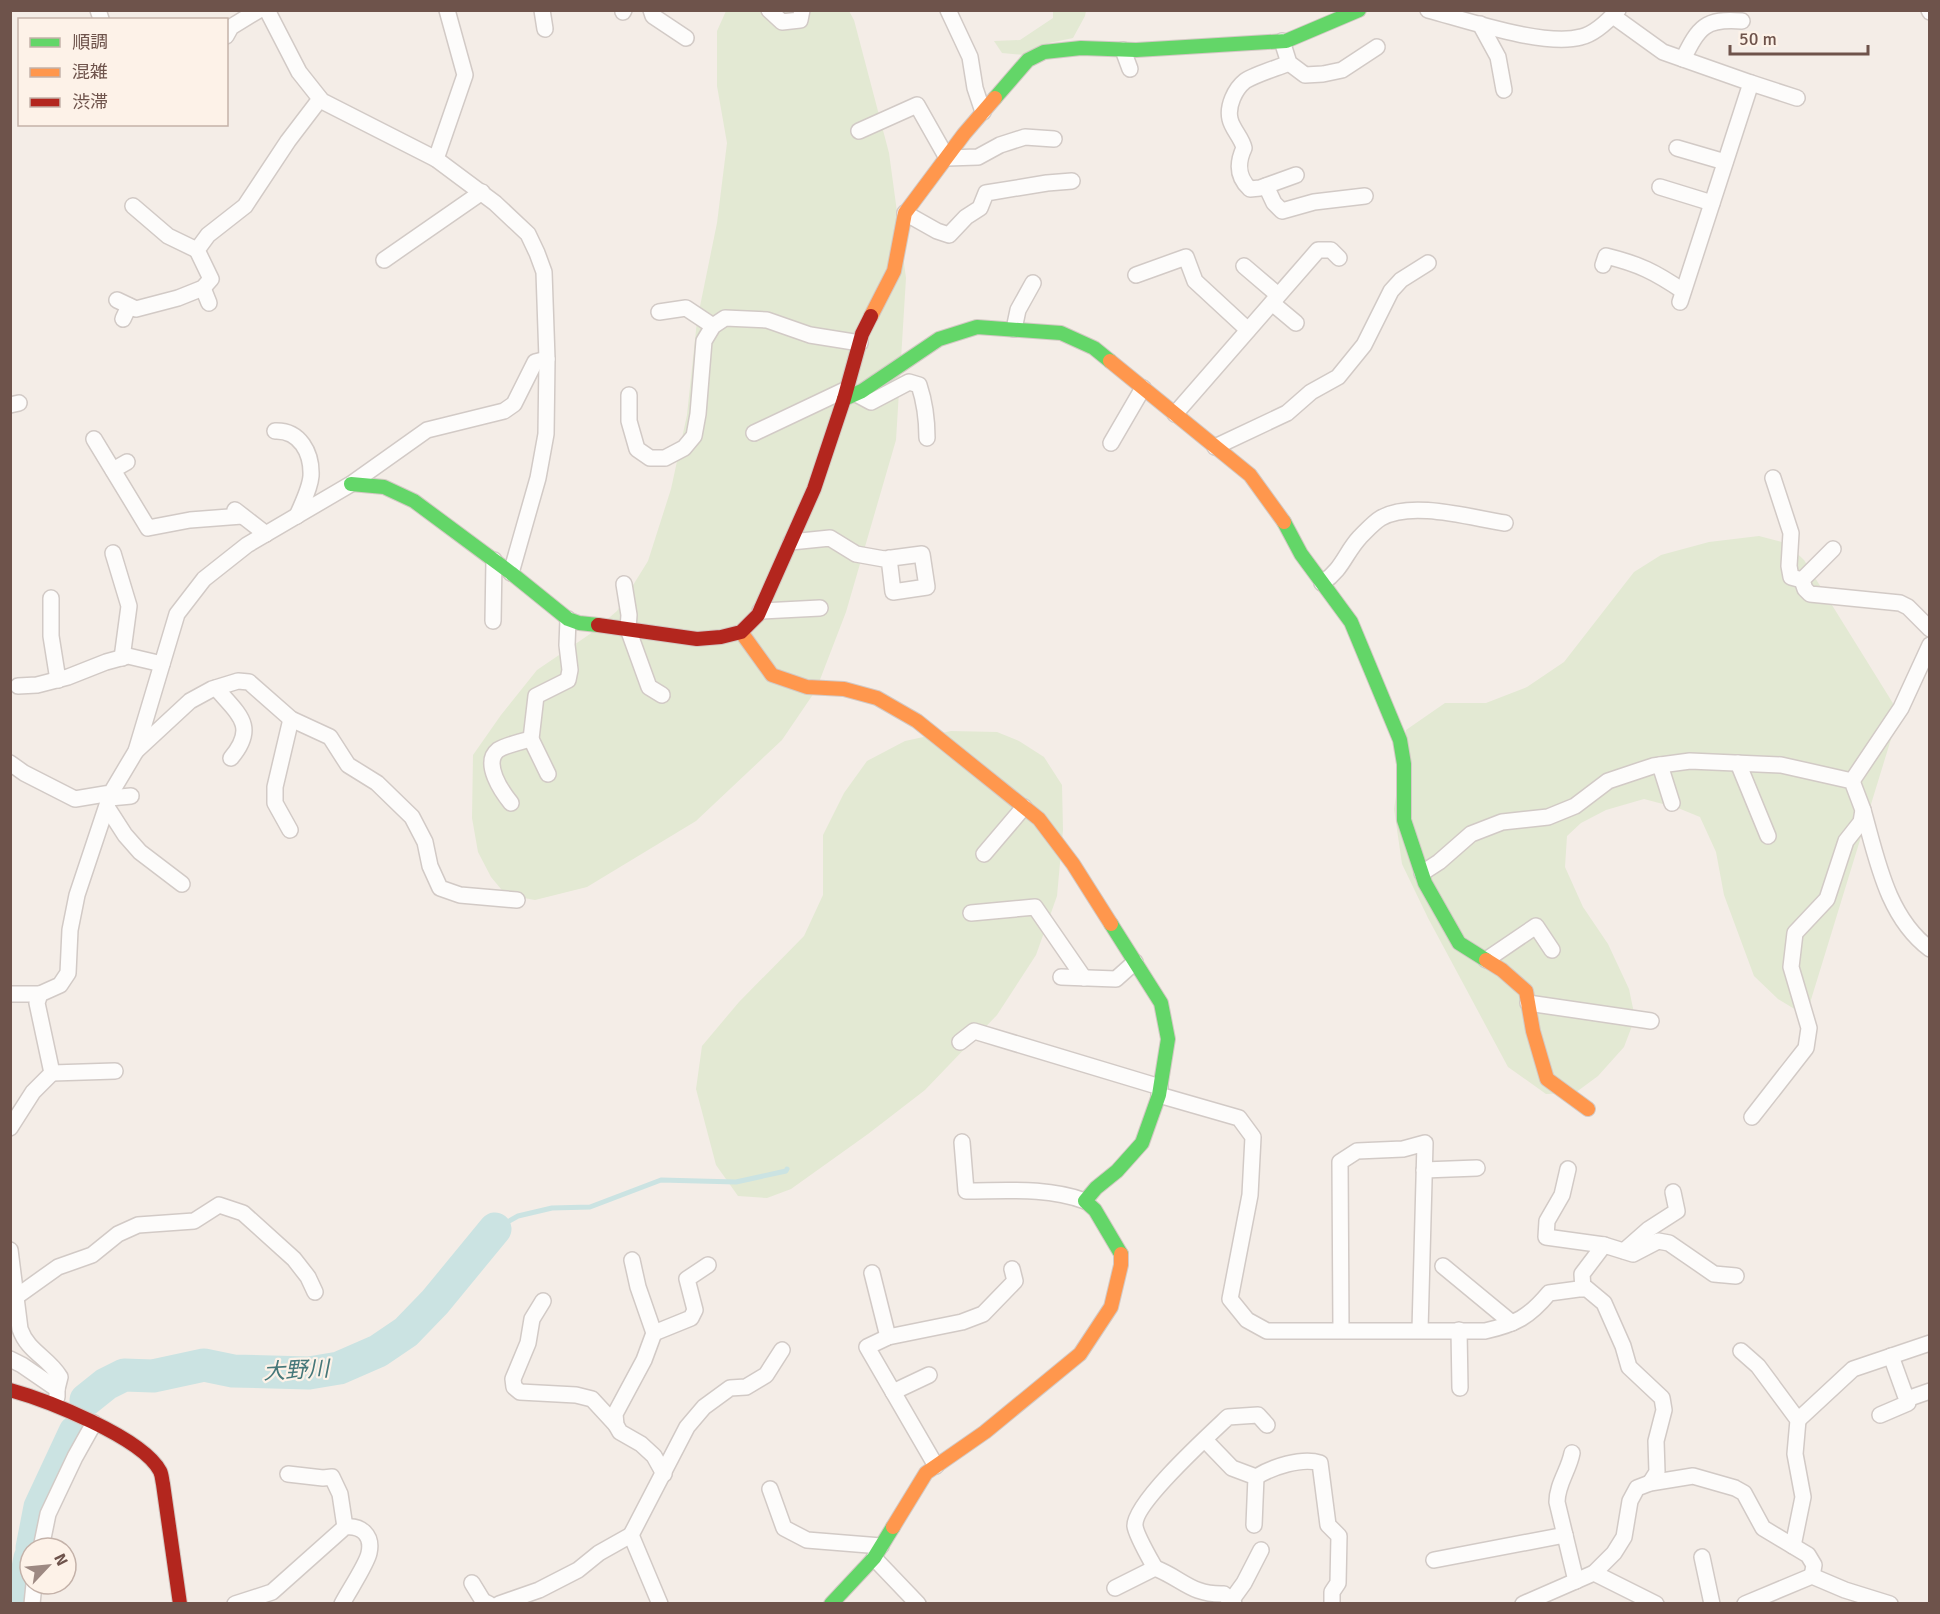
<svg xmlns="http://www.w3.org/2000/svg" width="1940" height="1614" viewBox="0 0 1940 1614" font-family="Signika,'Noto Sans JP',sans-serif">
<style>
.green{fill:#e3e9d3}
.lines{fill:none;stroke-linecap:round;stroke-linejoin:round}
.stream{stroke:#cbe3e2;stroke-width:5}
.river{stroke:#cbe3e2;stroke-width:33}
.street-casing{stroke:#d2cac6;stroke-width:18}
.fast-casing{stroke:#d3c9c4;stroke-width:16}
.slow-casing{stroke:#d3c9c4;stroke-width:16}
.jam-casing{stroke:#d3c9c4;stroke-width:16}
.street{stroke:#fdfcfb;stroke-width:15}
.fast{stroke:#63d668;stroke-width:14}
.slow{stroke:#ff974d;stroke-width:14}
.jam{stroke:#b3261e;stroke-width:14}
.labels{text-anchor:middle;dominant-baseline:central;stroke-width:4.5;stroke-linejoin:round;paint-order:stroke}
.water-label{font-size:22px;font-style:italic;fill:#457779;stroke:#fdf2e8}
</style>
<rect width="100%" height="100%" fill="#f4ede7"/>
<g class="green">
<path d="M726,11h123l5,9 35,133 17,125 -10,162 -50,172 -30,78 -34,50 -86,81 -109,66 -52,13 -29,-5 -15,-18 -13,-25 -6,-34 1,-63 28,-40 36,-45 53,-36 27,-23 31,-50 23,-72 16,-74 10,-94 20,-98 10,-80 -10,-57v-55z"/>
<path d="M1053,11h33l-1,5 -12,22 -24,5 -24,12 -23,-2 -8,-12 26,-1 33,-22z"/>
<path d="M1759,536l27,7 18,17 95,153 -93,303 -28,-17 -24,-23 -30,-81 -8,-43 -16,-35 -22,-9 -34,-9 -38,11 -25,13 -14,13 -2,31 18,40 25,37 21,45 6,29 -11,29 -26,29 -23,17 -29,1 -38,-27 -80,-149 -26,-54 -8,-55 12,-79 39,-27h41l41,-16 37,-25 70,-90 27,-17 48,-13z"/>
<path d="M951,731l46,1 22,9 25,16 18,28 1,45 -6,66 -21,59 -39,60 -72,75 -57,44 -77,55 -24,9 -29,-2 -22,-31 -20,-76 6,-43 37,-44 65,-66 19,-41v-60l21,-42 23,-32 38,-20z"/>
</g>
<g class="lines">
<path class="stream" d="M495,1229l23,-13 34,-8 38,-1 71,-27 75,2 50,-11 1,-2"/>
<g class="river">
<path d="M86,1400l20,-16 18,-9 29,1 51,-11 29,6 76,2 30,-5 39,-17 28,-19 29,-30 60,-73"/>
<path d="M32,1548l8,-41 35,-75"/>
<path d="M21,1604l9,-46"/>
</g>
<g class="street-casing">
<g id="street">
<path d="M98,10l3,9"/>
<path d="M267,10l32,62 23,29 114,58 59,44 33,31 9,19 7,19 3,87 -1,75 -8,44 -27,95"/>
<path d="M542,10l3,19"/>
<path d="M651,10l2,6 33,22"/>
<path d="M769,10l13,12 18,-2 2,-10"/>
<path d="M948,10l22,47 5,31 8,24"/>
<path d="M1428,10c38,10 116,37 153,27 14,-3 27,-16 37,-27"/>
<path d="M1929,10l1,2"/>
<path d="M623,12l1,-2"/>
<path d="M1613,16l50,36 88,31 -71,219"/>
<path d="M1480,24l18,33 6,33"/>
<path d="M226,36l5,-9 28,-17"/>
<path d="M1282,41l7,22 16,12 18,-1 19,-4 35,-23"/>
<path d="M1123,50l7,19"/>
<path d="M1683,59c16,-32 22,-41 59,-38"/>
<path d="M1289,63c-12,5 -33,11 -44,18 -10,8 -18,25 -15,38 2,10 12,19 14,29 -7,15 -7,29 6,41l10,-1 36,-13"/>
<path d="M1751,83l46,15"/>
<path d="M859,131l58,-26 30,53 31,-1 22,-12 25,-8 29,2"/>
<path d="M1677,148l48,14"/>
<path d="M436,159l29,-84 -18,-65"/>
<path d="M1266,186l8,17 8,8 32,-9 51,-6"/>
<path d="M1660,187l52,16"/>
<path d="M133,206l35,30 29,14"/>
<path d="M905,213l32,18 12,4 17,-18 14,-9 6,-15 61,-10 25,-2"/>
<path d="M384,260l98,-68"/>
<path d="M1603,265l3,-9c33,8 49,16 77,35"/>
<path d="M1244,266l34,29"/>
<path d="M1136,275l50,-18 9,24 53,49"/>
<path d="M203,288l6,15"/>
<path d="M117,300l19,9 42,-11 25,-10 8,-9 -14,-29 11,-15 37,-29 43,-65 32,-42"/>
<path d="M1272,303l24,20"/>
<path d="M659,312l27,-4 27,18"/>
<path d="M123,319l6,-13"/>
<path d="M1014,329l4,-19 15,-27"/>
<path d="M856,394l15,8 38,-20 10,3c6,18 8,34 8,53"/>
<path d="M629,395v26l8,28 13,9h15l19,-10 10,-12 4,-22 6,-73 9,-15 12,-8 42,2 43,15 50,8"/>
<path d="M10,405l9,-2"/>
<path d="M1175,414l143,-164h13l8,8"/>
<path d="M275,431c25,-1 37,22 36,45 -1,13 -9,28 -14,40"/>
<path d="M754,433l93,-44"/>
<path d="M94,439l54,89 42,-8 52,-4"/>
<path d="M1111,443l32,-55"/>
<path d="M1215,447l72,-34 24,-21 27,-15 26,-32 27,-54 10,-11 27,-17"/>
<path d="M113,470l14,-8"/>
<path d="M1773,478l18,55 -2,33 2,11 11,3"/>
<path d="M235,510l31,24"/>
<path d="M791,542l39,-4 26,16 28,5 38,-5 5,33 -34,5 -4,-34"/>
<path d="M1833,549l-31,31 3,9 5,5 90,9 8,4 22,22"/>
<path d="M113,553l16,53 -7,52"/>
<path d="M1322,583c21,-14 23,-30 38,-46 6,-6 14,-15 21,-19 31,-18 90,0 124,5"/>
<path d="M624,584l5,31 -1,14 21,58 13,8"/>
<path d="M51,598v38l7,44"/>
<path d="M760,611l60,-3"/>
<path d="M493,621l1,-61"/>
<path d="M18,686l19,-1 31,-8 38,-15 22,-6 34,8"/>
<path d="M216,688c22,26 42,38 15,70"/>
<path d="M136,751l54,-50 22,-12 26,-8 11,1 42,37 39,18 18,28 29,18 35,34 13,25 5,24 10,22 20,7 57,5"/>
<path d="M10,763l14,10 51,26 36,-6 25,-42 41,-137 27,-35 43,-34 104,-61 76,-54 77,-19 10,-7 21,-42 12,-3"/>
<path d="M1738,763l30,73"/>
<path d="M1660,765l12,38"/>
<path d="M548,774l-17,-35 5,-43 32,-16 2,-10 -3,-25 1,-26"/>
<path d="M1852,781l49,-73 29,-63"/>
<path d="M110,798l21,-2"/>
<path d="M511,803c-9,-11 -29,-40 -13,-53 6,-4 25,-9 33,-11"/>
<path d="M107,807l18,28 15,17 42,32"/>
<path d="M1863,810c14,49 24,107 67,139"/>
<path d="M290,830l-15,-27v-16l16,-68"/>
<path d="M984,854l40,-47"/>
<path d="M1422,873l17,-11 32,-28 31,-12 46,-5 27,-11 33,-25 45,-15 37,-5 91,4 71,16 11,29 -2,12 -15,19 -19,58 -32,34 -4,34 18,61 -3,20 -54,69"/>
<path d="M971,913l64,-6 49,71"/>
<path d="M1486,960l50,-34 16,24"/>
<path d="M1061,977l55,2 19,-17"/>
<path d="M10,994h30"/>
<path d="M1528,1003l123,18"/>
<path d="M960,1042l14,-11 186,56"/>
<path d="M52,1073l63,-2"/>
<path d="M1159,1095l80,23 14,19 -3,58 -20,104 17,21 20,11h218c31,-7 44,-14 64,-38l37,-5 18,15 19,43 6,21 33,31 2,12 -8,31 1,31 -7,11"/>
<path d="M10,1128l23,-36 19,-19 -15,-70 3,-9 20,-9 8,-12 2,-43 7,-35 34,-102"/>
<path d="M962,1142l4,49c40,0 80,-4 119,10"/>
<path d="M1568,1169l-6,26 -15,26 -1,16 58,8 -22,29 1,15"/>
<path d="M1424,1170l53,-2"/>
<path d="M1604,1245l29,9 25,-13 11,2 45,31 22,2"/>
<path d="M10,1250l10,79c8,23 28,28 40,48l-3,12"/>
<path d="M1624,1251l25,-22 28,-18 -4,-19"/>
<path d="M632,1260l6,27 16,46 -10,27 -29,54 1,11 4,7 21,12 13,12 10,18"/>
<path d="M1443,1266l69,57"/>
<path d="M872,1273l16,64"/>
<path d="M16,1297l42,-30 34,-12 26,-21 20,-9 56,-4 25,-16 24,8 51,46 14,18 7,15"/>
<path d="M543,1301l-11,18 -4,24 -15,36 1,8 6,5 56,3 16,4 24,26"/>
<path d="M1341,1330l-1,-168 17,-11 46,-2 22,-6 -5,187"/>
<path d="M1459,1330l1,58"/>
<path d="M654,1333l37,-15 4,-8 -8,-31 21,-14"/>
<path d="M1741,1351l17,15 40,54 -3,34 8,43 -10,49"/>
<path d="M10,1359l12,6 35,24v8"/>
<path d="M893,1392l36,-17"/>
<path d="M1907,1399l23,-8"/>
<path d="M1880,1415l28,-12 -17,-47"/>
<path d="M1798,1420l55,-51 77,-26"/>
<path d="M1205,1440l27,28 24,9 -2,48"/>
<path d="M1572,1453c-3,17 -15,31 -15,49l19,79"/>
<path d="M936,1466l-69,-119 21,-10 74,-15 21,-8 32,-33 -3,-12"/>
<path d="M288,1474l35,4 9,-1 8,17 5,33"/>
<path d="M1256,1477c16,-10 46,-20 64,-14l8,62 11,11 -1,47 -6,9v12"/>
<path d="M770,1489l14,39 23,12 74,6"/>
<path d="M631,1535l29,69"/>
<path d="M41,1548l7,-34 27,-57 19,-34"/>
<path d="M1702,1557l10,47"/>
<path d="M874,1558l44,46"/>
<path d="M1434,1560l131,-25"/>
<path d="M1155,1568c-5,-9 -19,-33 -20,-42 -2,-22 75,-92 93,-109l30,-2 9,10"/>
<path d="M1594,1573l20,-20 10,-16 6,-36 7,-13 13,-5 43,-7 42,12 9,5 19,35 45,27 6,10 -2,11"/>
<path d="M472,1583l11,18 6,3"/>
<path d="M1115,1588l40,-20c28,11 36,27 69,26l10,10"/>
<path d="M1231,1601l13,-18 17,-33"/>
<path d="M32,1604l2,-20"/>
<path d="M235,1604l37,-12 73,-65c16,-2 28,8 24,26 -2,11 -21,39 -27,51"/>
<path d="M499,1604l40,-14 39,-20 21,-17 32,-18 56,-108 17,-20 26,-19 16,-1 20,-12 16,-25"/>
<path d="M1523,1604l71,-31 62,31"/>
<path d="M1745,1604l67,-28 33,14 45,14"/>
</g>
</g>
<g class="fast-casing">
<g id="fast">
<path d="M995,98l33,-38 16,-8 37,-4 55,2 150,-9 73,-31"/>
<path d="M844,399l18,-8 77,-52 38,-12 84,6 33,15 16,13"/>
<path d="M351,484l33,3 30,14 97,72 57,46 11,4 19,2"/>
<path d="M1284,522l17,32 50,68 49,118 4,24v56l21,63 34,60 27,17"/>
<path d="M1111,924l50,79 7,36 -9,56 -17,48 -25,28 -21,17 -11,13 10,9 26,44"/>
<path d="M831,1604l43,-46 19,-31"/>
</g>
</g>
<g class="slow-casing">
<g id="slow">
<path d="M871,316l23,-45 11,-58 59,-79 31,-36"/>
<path d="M1110,361l140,114 34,47"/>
<path d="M741,632l31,43 35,12 37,2 33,9 40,23 122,98 34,45 38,60"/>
<path d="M1486,960l16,10 24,21 7,40 14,48 41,30"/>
<path d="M893,1527l33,-54 59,-41 95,-78 31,-47 10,-42v-11"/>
</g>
</g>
<g class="jam-casing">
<g id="jam">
<path d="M598,625l99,14 24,-2 20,-5 17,-17 56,-126 30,-90 18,-65 9,-18"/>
<path d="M10,1390c36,10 132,47 150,81 2,4 2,9 3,13l17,120"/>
</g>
</g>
<use href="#street" class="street"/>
<use href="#fast" class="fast"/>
<use href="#slow" class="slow"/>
<use href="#jam" class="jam"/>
</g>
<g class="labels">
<g class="water-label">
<text transform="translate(296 1370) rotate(-3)">大野川</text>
</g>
</g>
<rect width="1940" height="1614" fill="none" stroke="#6e534b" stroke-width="24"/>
<rect x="18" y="18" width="210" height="108" fill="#fdf2e8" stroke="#c4b2a9" stroke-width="1.5"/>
<rect x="30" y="38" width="30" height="9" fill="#63d668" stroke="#c4b2a9" stroke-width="1.5"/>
<text x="72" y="48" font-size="18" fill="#6e534b">順調</text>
<rect x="30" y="68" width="30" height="9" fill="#ff974d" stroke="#c4b2a9" stroke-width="1.5"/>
<text x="72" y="78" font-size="18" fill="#6e534b">混雑</text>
<rect x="30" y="98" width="30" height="9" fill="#b3261e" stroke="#c4b2a9" stroke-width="1.5"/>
<text x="72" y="108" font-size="18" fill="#6e534b">渋滞</text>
<g transform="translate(48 1566) rotate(64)"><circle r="28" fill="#fdf2e8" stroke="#c4b2a9" stroke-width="1.5"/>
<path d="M0-4.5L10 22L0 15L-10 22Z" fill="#9d8982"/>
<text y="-9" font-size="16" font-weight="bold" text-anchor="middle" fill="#6e534b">N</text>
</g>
<path d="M1730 45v9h138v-9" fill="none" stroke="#6e534b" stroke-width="3"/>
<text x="1739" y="45" font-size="18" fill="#6e534b" stroke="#fdf2e8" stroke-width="4.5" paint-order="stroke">50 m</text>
</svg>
